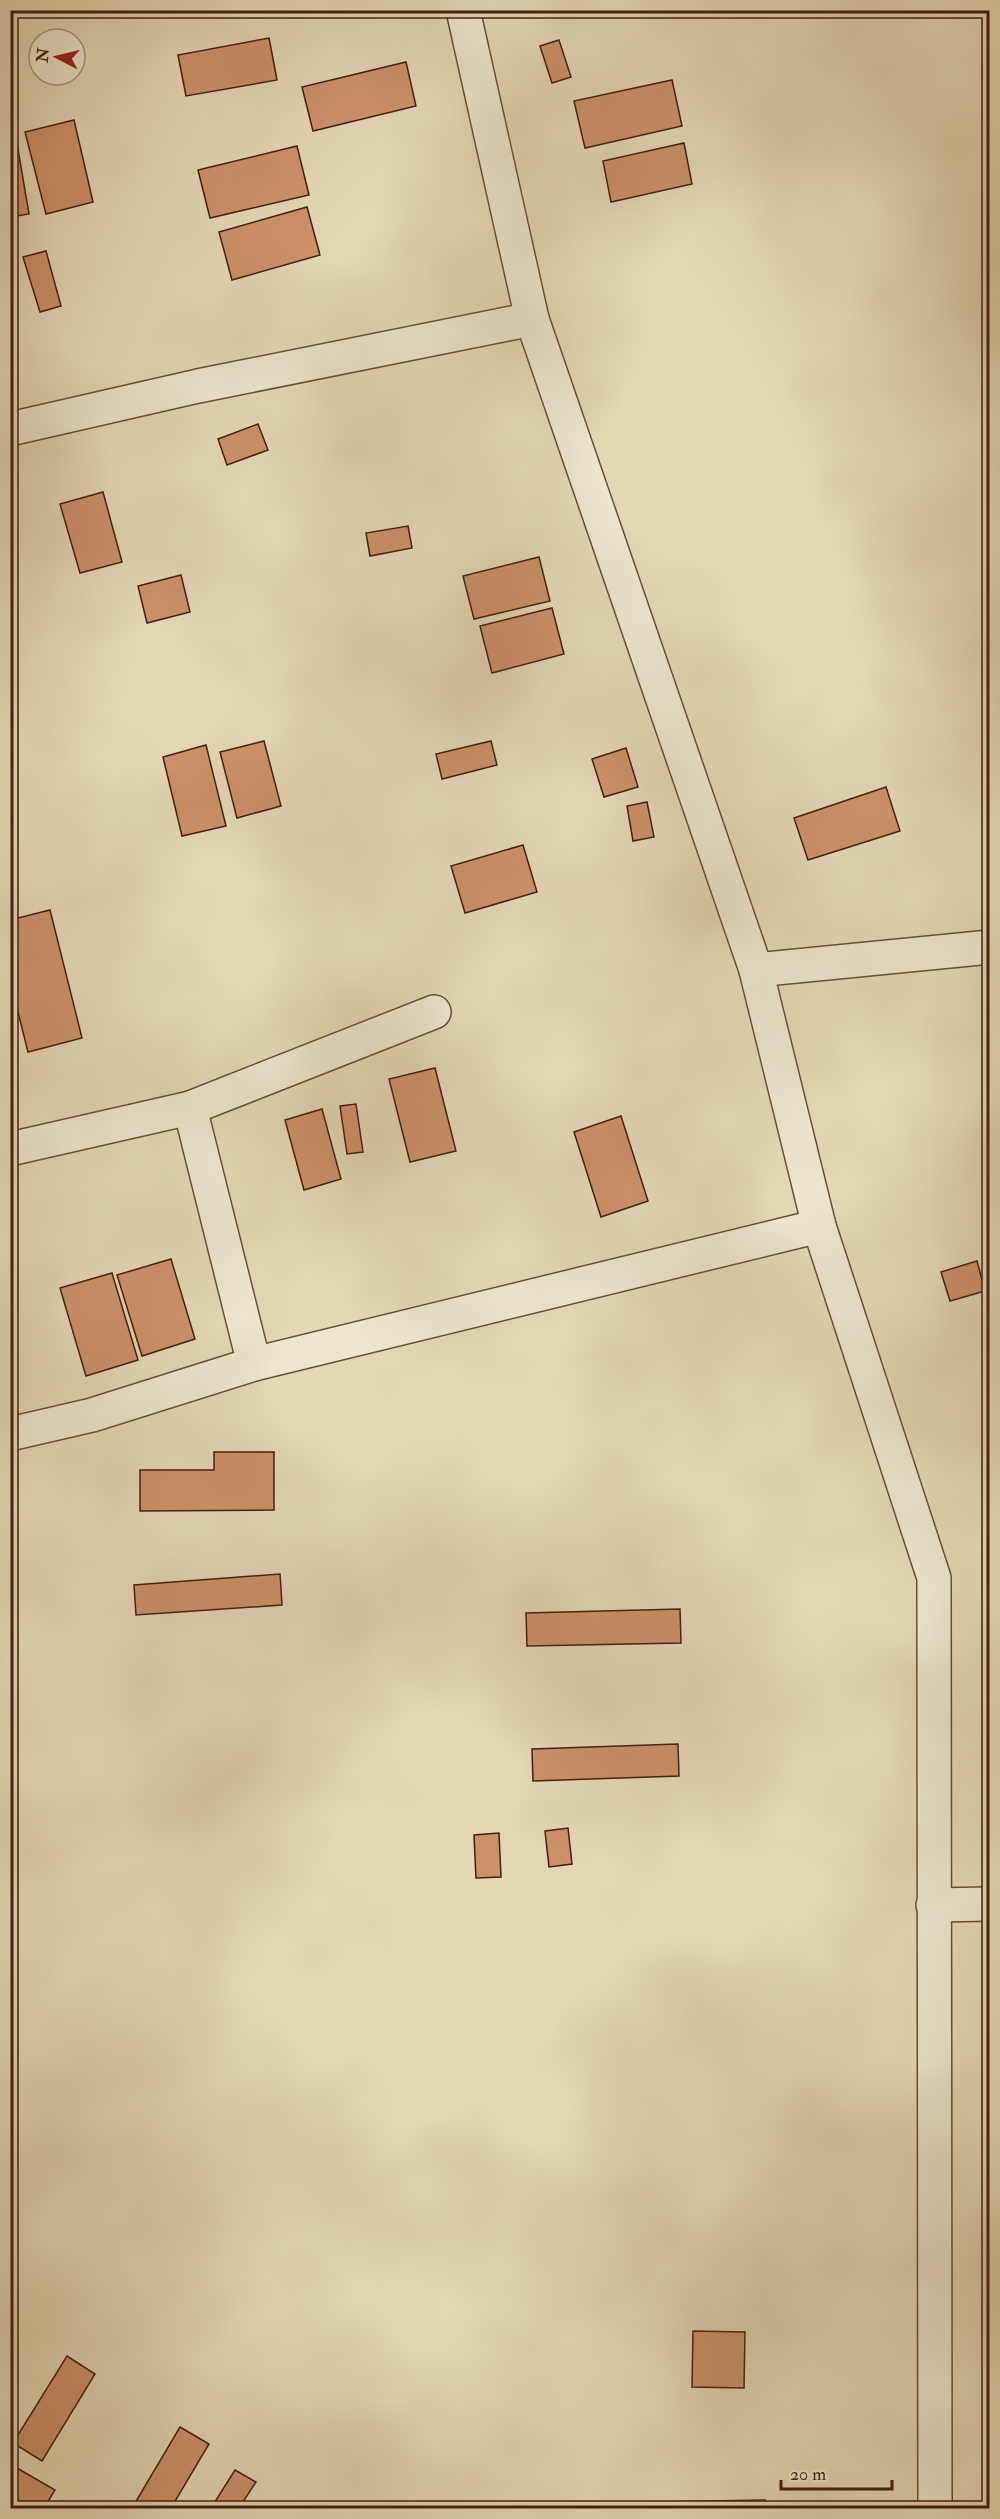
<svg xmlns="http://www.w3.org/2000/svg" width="1000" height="2519" viewBox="0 0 1000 2519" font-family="'IM FELL Double Pica',serif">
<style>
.building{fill:#cc9169;stroke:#411e0f;stroke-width:1.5}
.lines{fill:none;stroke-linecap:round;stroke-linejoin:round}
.minor-casing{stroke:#6a4c38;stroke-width:36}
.minor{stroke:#ede5ce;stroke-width:33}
</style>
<rect width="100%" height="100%" fill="#e4d7b4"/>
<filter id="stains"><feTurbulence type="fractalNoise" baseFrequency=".00333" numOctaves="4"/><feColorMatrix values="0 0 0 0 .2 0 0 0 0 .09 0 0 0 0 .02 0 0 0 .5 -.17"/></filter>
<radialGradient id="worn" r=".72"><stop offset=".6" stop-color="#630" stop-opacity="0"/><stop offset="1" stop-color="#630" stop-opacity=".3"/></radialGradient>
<g class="building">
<path d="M269,38l8,42 -91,16 -8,-41z"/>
<path d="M559,40l12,37 -19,6 -12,-37z"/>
<path d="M406,62l10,44 -103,25 -11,-44z"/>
<path d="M672,80l10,46 -97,22 -11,-47z"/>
<path d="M13,120l16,94 -19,3v-96z"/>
<path d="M74,120l19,82 -47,12 -21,-82z"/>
<path d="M684,143l8,41 -81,18 -8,-41z"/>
<path d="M297,146l12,49 -99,23 -12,-48z"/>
<path d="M307,207l13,48 -88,25 -13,-48z"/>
<path d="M46,251l15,55 -21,6 -17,-55z"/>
<path d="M258,424l10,26 -41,15 -9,-26z"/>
<path d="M103,492l19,70 -42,11 -20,-69z"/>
<path d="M408,526l4,22 -42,8 -4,-23z"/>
<path d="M539,557l11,44 -76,18 -11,-43z"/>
<path d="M181,575l9,37 -43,11 -9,-37z"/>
<path d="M552,608l12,46 -72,19 -12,-47z"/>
<path d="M264,741l17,65 -44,12 -17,-66z"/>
<path d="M491,741l6,24 -55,14 -6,-25z"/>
<path d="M206,745l20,81 -44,10 -19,-79z"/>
<path d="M626,748l12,39 -34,10 -12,-38z"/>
<path d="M886,787l14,44 -92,29 -14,-42z"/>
<path d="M647,802l7,35 -21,4 -6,-35z"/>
<path d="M523,845l14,47 -72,21 -14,-47z"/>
<path d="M50,910l32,128 -54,14 -18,-72v-60z"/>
<path d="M435,1068l21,83 -46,11 -21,-83z"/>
<path d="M356,1104l7,48 -16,2 -7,-48z"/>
<path d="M322,1109l19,70 -37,11 -19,-70z"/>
<path d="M621,1116l27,85 -47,16 -27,-85z"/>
<path d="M171,1259l24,80 -53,17 -25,-81z"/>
<path d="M977,1261l8,30 -35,10 -9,-29z"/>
<path d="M112,1273l26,87 -52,16 -26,-88z"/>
<path d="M214,1452h60v58l-134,1v-41h74z"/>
<path d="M280,1574l2,31 -146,10 -2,-30z"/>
<path d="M680,1609l1,34 -154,3 -1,-33z"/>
<path d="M678,1744l1,32 -146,5 -1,-32z"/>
<path d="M568,1828l4,36 -23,3 -4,-36z"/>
<path d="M499,1833l2,44 -25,1 -2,-43z"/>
<path d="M693,2331l52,1 -1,56 -52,-1z"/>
<path d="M67,2356l28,18 -53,87 -29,-18z"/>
<path d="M180,2427l29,17 -38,64h-39z"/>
<path d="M10,2464l45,26 -11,18h-34z"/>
<path d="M235,2470l21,12 -17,26h-28z"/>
<path d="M765,2500v8h-165v-5z"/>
<path d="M63,2501l11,7h-17z"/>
</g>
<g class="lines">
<g class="minor-casing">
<g id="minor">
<path d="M463,10l69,309 224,651 63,256 115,352 1,930"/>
<path d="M10,429l188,-43 334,-67"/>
<path d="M756,970l234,-23"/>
<path d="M190,1108l64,256"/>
<path d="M10,1149l180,-41 244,-96"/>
<path d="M10,1434l82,-19 162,-51 565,-138"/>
<path d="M933,1905l57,-1"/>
</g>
</g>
<use href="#minor" class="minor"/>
</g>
<rect width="1000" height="2519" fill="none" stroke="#e4d7b4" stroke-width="36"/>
<rect x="12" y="12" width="976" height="2495" fill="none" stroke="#411e0f" stroke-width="3"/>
<rect x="18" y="18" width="964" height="2483" fill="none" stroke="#411e0f" stroke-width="1.5"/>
<g transform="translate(57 57) rotate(277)"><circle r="28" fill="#ede5ce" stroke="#a89582" stroke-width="1.5"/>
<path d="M0-4.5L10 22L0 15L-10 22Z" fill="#8f2418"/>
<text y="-9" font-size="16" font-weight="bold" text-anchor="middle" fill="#411e0f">N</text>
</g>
<path d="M781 2480v9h111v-9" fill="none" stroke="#411e0f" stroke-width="3"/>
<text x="790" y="2480" font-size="18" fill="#411e0f" stroke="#ede5ce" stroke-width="4.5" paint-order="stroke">20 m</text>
<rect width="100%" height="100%" filter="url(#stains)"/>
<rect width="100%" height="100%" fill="url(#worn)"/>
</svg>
